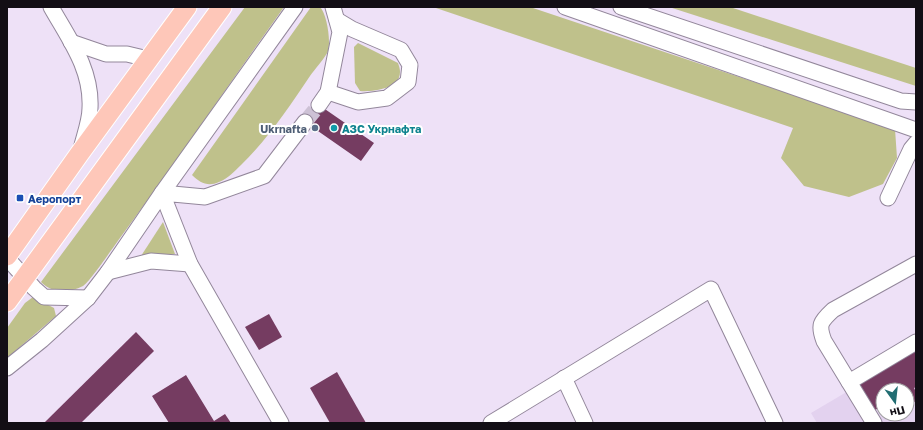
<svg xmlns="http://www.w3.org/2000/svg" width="923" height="430" viewBox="0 0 923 430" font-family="'Golos Text',sans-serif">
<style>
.built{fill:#e3d2ef;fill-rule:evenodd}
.green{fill:#bfc18b}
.building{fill:#753c61}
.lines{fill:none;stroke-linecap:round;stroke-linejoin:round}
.minor-tunnel{stroke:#cdc1d5;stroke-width:15;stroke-dasharray:15 8;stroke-linecap:butt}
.minor-casing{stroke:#93879b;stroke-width:17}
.major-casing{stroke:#fff;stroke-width:21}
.minor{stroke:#fff;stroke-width:15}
.major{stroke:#fec7b9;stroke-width:19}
.service-dot{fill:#5c6f8a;stroke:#fff;stroke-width:1.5}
.culture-dot{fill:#0f9aa8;stroke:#fff;stroke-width:1.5}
.transit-dot{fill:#1a4fb4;stroke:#fff;stroke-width:1.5}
.labels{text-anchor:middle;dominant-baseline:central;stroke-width:4;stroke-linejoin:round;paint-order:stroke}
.service-label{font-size:11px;font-weight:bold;fill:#4e5e75;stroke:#fff;text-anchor:end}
.culture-label{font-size:11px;font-weight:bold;fill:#0d838f;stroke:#fff;text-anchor:start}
.transit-label{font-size:11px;font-weight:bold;fill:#164399;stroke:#fff;text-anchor:start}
</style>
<rect width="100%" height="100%" fill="#eee1f7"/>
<path class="built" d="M916,351v72h-99l-6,-10zM883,390h24v24h-24z"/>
<g class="green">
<path d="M245,7h39c-55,77 -108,155 -164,231 -6,8 -31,45 -37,48 -14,7 -30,8 -42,-4z"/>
<path d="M311,7h9c7,7 11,34 8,44 -2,6 -14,19 -18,25 -21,31 -42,63 -69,89 -6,6 -14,14 -22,17 -11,5 -19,1 -27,-7z"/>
<path d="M433,7h97l365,122 2,29 -14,26 -34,13 -45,-11 -23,-28 12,-30z"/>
<path d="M669,7h61l186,61v18z"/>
<path d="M358,43l40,20c1,3 2,6 2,9 0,17 -28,20 -40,19l-5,-8 -1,-36z"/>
<path d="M163,222l12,32 -34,2z"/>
<path d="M33,297l21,11 2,8 -49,42v-30l18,-25z"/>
</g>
<g class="building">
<path d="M318,102l1,3 55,38 -13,18 -56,-39 -1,-3z"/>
<path d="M269,314l13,23 -23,13 -14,-23z"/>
<path d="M136,332l18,19 -73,72h-37z"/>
<path d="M916,351v36l-2,1 2,4v9l-9,5v-16h-24v16l-8,4 -17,-26z"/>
<path d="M337,372l29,51h-36l-20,-35z"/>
<path d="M186,375l28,46 11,-7 6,9h-62l-17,-27z"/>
</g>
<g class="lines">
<path class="minor-tunnel" d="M305,122l14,-17"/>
<g class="minor-casing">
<g id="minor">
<path d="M51,7c18,32 41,62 39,101 0,13 -6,28 -9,41"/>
<path d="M565,7l351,123"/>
<path d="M621,7l280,94 15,1"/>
<path d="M71,42l35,12h21l21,5"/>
<path d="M328,92l30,10 29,-4 21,-16 2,-17 -9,-15 -49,-21 -15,-9"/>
<path d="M319,105l9,-13 12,-60 -7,-25"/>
<path d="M888,198l23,-49 5,-6"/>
<path d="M7,258l27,30 10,9 44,1"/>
<path d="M108,272l43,-11 39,3"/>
<path d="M7,368l35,-28 46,-42 20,-26 54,-79 133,-186"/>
<path d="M564,378l21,45"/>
<path d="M849,382l67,-40"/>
<path d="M281,423l-91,-159 -28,-71 43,4 59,-21 41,-54"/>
<path d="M491,423l220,-134 64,134"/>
<path d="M874,423l-50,-82c-6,-16 -4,-19 9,-31l83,-46"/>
</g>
</g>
<g class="major-casing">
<g id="major">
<path d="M7,256l73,-103 107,-146"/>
<path d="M7,302l215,-295"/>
</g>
</g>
<use href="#minor" class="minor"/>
<use href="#major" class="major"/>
</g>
<circle class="service-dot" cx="315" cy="128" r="4"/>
<circle class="culture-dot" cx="334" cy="128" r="4"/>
<rect class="transit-dot" x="16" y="194" width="8" height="8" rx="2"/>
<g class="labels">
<g class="service-label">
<text x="307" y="128">Ukrnafta</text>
</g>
<g class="culture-label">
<text x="342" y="128">АЗС Укрнафта</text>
</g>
<g class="transit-label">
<text x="28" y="198">Аеропорт</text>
</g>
</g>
<rect width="923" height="430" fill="none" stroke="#120e15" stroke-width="16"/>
<g transform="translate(895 402) rotate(165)"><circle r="19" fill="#ffffff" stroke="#a09fa1"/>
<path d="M0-3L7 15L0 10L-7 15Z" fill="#216d72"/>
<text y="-6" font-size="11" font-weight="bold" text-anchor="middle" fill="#120e15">Пн</text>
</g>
</svg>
